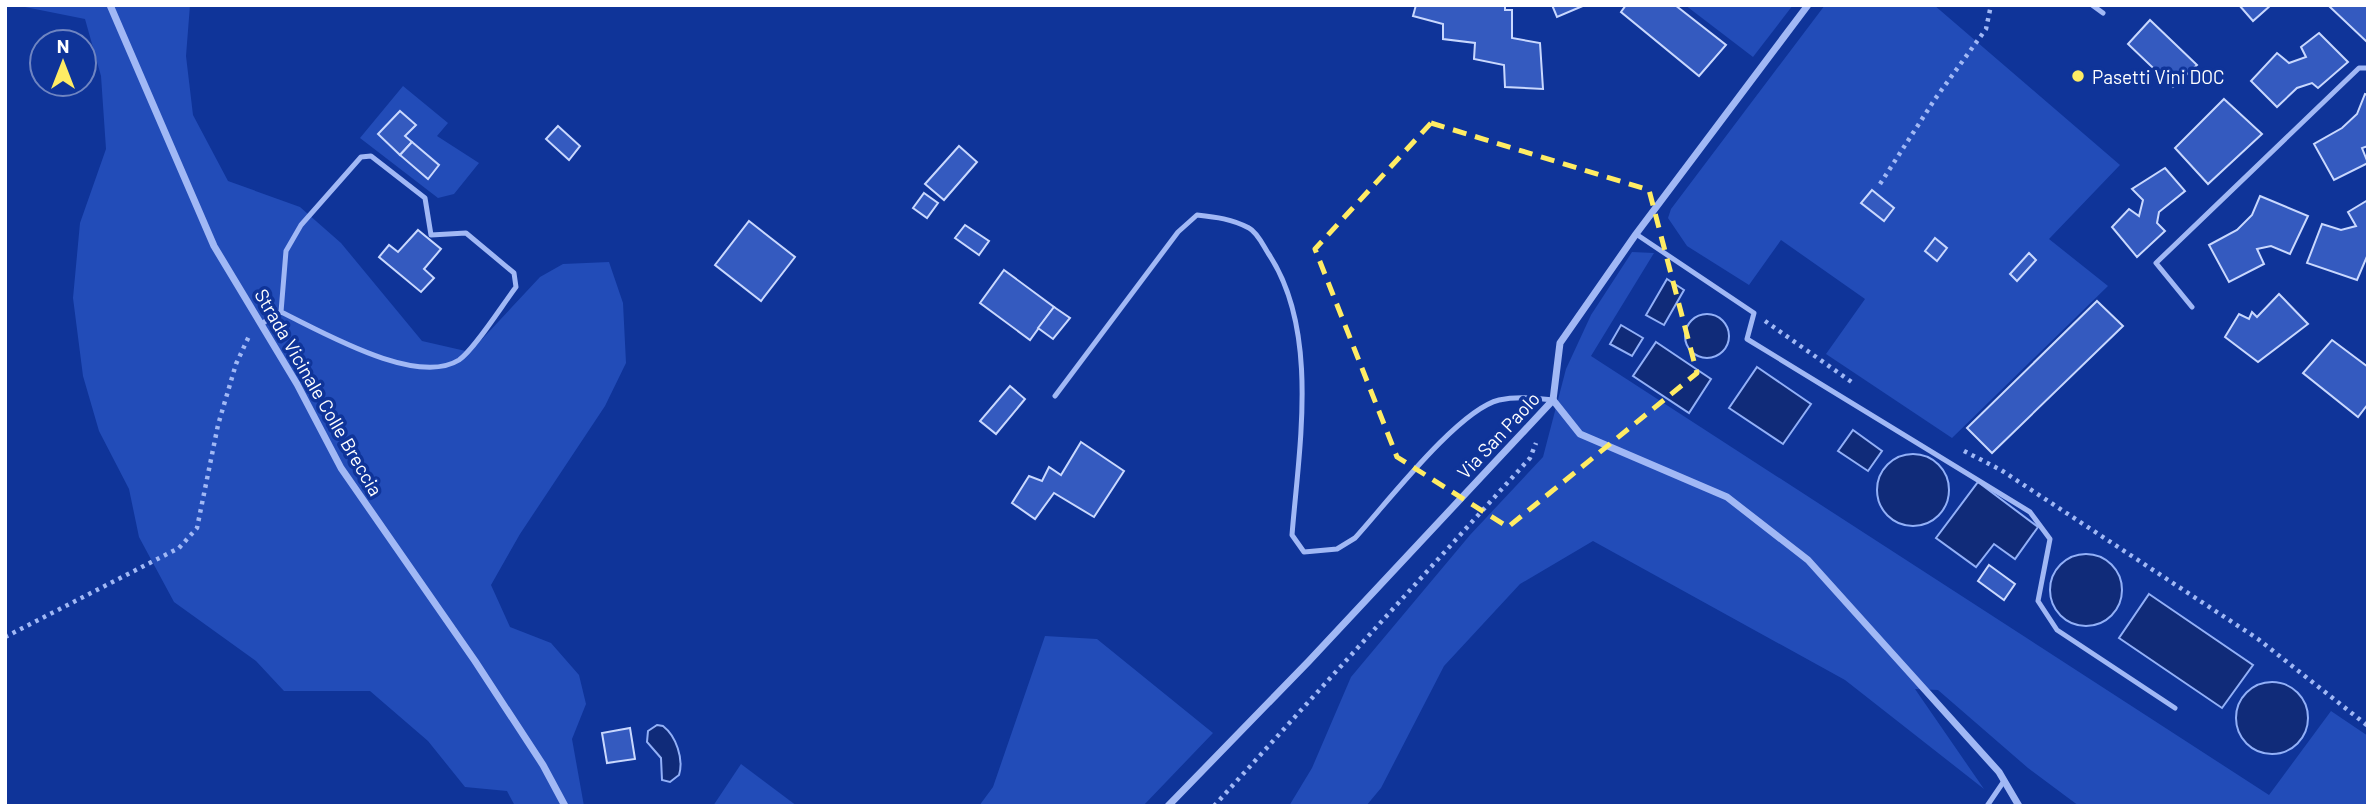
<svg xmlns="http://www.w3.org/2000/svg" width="2373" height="811" viewBox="0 0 2373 811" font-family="Barlow,sans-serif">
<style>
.green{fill:#224cb8}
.water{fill:#102b79;stroke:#92b0f8;stroke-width:2}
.building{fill:#345abf;stroke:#c9d8fe;stroke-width:2}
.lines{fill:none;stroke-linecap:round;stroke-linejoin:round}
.path{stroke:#a1b8f5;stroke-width:4.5;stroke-dasharray:3.5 5;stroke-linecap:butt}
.service{stroke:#a1b8f5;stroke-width:5}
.minor{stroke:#a1b8f5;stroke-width:7}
.marked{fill:none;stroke:#ffec64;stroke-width:5;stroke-dasharray:14 9;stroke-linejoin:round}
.poi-dot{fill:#ffec64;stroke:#0f3499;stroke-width:2.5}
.labels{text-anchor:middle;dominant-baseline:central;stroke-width:7;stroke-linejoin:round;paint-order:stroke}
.poi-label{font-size:19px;fill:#fff;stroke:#0f3499;text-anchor:start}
.street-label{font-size:19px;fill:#fff;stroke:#0f3499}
</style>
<rect width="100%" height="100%" fill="#0f3499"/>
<g class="green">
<path d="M15,5h175l-4,51 7,59 35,66 72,26 41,36 81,98 48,11 70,-75 23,-13 46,-2 14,41 3,60 -21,43 -85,128 -29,51 19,42 41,16 28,32 7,29 -14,35 12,67h-69l-8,-15 -42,-4 -37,-46 -58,-50h-86l-28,-30 -82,-59 -35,-65 -10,-48 -30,-58 -16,-55 -10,-78 7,-75 26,-74 -5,-73 -16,-57z"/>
<path d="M1685,5h108l-40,52z"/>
<path d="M1825,5h109l186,160 -71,74 59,47 -156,152 -126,-84 39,-55 -84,-59 -32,45 -62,-39 -19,-28 3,-9z"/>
<path d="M403,86l45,37 -11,13 42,27 -25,31 -16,4 -78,-60z"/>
<path d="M1632,252l22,1 -63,103 678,439 62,-84 37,25v70h-289l-51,-38 -90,-78 -23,-1 69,100 -139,-109 -252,-139 -73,43 -76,82 -63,122 -15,18h-77l23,-38 39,-91 119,-142 73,-78 23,-88 25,-54z"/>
<path d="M1045,636l52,3 116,94 -70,73h-164l14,-19z"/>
<path d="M741,764l56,42h-84z"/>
</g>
<g class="water">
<path d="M1667,279l17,11 -20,35 -18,-10z"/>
<circle cx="1707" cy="336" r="22"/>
<path d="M1621,325l22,13 -11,18 -22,-12z"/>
<path d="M1656,342l55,37 -22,34 -56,-37z"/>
<path d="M1757,367l54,37 -28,40 -54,-36z"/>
<path d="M1853,430l29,21 -14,20 -30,-20z"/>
<circle cx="1913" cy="490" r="36"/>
<path d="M1978,482l60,45 -23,32 -21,-15 -18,23 -40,-29z"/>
<circle cx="2086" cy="590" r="36"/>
<path d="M2149,594l104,71 -31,43 -103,-70z"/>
<circle cx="2272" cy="718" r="36"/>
<path d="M657,725l6,1c13,10 21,33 16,49l-9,7 -8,-2 -1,-22 -14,-16 1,-11z"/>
</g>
<g class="building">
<path d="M1416,5h89v5h7v28l28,5 3,46 -38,-2 -1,-22 -30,-6 1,-16 -32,-4v-15l-30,-8z"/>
<path d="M1552,5h33l-28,12z"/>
<path d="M1626,5h49l51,40 -27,31 -78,-64z"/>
<path d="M2239,5h32l-18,16z"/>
<path d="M2332,5h36v38l-38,-36z"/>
<path d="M2150,20l47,45 -24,22 -45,-43z"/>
<path d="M2319,33l29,29 -30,26 -6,-5 -15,5 -20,19 -26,-26 26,-28 12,10 17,-6 -5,-10z"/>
<path d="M2365,94l3,1v51l-6,2 6,15 -34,17 -20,-36 28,-16 15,-14z"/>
<path d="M2224,99l38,35 -54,50 -33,-36z"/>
<path d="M400,111l16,14 -11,11 7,6 -12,13 -22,-21z"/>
<path d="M558,126l22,20 -11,14 -23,-21z"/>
<path d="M412,142l27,23 -11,14 -28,-24z"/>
<path d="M959,146l18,16 -33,38 -19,-16z"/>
<path d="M2165,168l20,23 -26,21 -2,11 8,8 -28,26 -25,-30 17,-18 10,7 4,-16 -11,-11z"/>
<path d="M1872,190l22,18 -10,13 -23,-18z"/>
<path d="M924,193l14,10 -11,15 -14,-10z"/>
<path d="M2260,196l48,20 -18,38 -19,-8 -14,3 7,15 -35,18 -20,-37 28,-15 15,-15z"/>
<path d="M2368,200v54l-11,26 -50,-17 15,-39 19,6 15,-4 -8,-14z"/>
<path d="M749,221l46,36 -34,44 -46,-36z"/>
<path d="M965,225l24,16 -10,14 -24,-17z"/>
<path d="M418,230l23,19 -17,20 10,9 -13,14 -42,-35 10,-12 9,7z"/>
<path d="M1935,238l12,10 -10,13 -12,-10z"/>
<path d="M2029,253l7,7 -19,21 -7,-7z"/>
<path d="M1004,270l50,37 -24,33 -50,-37z"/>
<path d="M2279,294l29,30 -50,38 -33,-25 14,-23 10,5 3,-7 5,5z"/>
<path d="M2097,301l26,25 -131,127 -25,-25z"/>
<path d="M1054,307l16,11 -17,21 -15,-11z"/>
<path d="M2332,340l36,27v37l-10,13 -55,-44z"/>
<path d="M1010,386l15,13 -29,35 -16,-13z"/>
<path d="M1081,442l43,29 -30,46 -40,-24 -19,26 -23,-16 17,-27 13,5 7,-14 12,8z"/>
<path d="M1989,565l26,19 -11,16 -26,-19z"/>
<path d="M630,728l5,31 -28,4 -5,-30z"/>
</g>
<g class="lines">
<g class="path">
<path d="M1880,184l55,-85 51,-70 5,-24"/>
<path d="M1765,321l88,62"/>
<path d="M1964,451l37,19 257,169 110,87"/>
<path d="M5,637l174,-89 18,-20 21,-103 18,-61 14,-30"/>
<path d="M1214,806l316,-348 6,-15"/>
</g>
<g class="service">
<path d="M2092,5l11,8"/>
<path d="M1636,234l118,79 -7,26 283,173 20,27 -12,62 19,29 118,78"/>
<path d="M2192,307l-36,-44 203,-195h9"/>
<path d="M261,324l20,-12 5,-61 15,-26 60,-68 10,-1 54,42 6,37 35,-2 48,40 2,14c-13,17 -42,63 -57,73 -43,27 -138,-29 -178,-48"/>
<path d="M1055,396l123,-164 19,-17c19,2 35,4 52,13 8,4 14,17 19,25 52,77 31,194 24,282l12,17 33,-3 18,-11c31,-34 103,-128 144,-138 18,-4 35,-2 54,0"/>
<path d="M1987,806l17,-25"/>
</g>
<g class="minor">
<path d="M110,5l104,241 83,138 44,84 134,193 68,104 22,41"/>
<path d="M1553,400l27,34 147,63 81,63 191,212 20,34"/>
<path d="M1168,806l141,-145 244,-261 7,-57 76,-109 172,-229"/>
</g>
</g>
<path class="marked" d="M1431,123l218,67 48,183 -189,154 -111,-70 -82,-208z"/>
<circle class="poi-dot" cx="2078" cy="76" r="7"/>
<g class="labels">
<g class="poi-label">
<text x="2092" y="76">Pasetti Vini DOC</text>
</g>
<g class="street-label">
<text transform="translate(319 392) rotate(60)">Strada Vicinale Colle Breccia</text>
<text transform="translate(1498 435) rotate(-47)">Via San Paolo</text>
</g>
</g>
<rect width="2373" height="811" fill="none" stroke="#ffffff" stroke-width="14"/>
<g transform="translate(63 63)"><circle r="33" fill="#0f3499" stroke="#6f85c2" stroke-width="2"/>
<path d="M0-5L12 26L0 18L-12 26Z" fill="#ffec64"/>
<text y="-10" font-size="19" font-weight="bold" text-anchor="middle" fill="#ffffff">N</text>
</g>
</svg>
